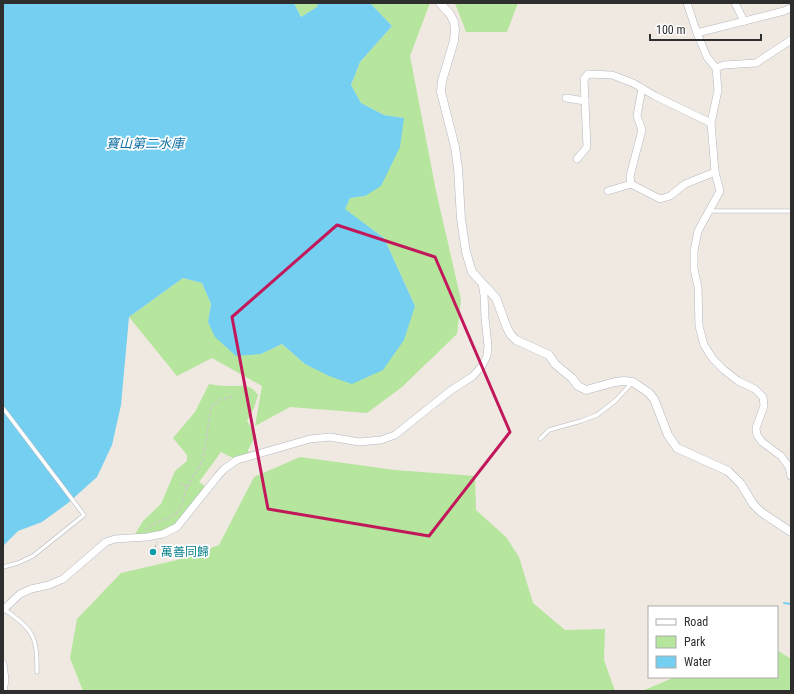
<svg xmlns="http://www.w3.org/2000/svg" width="794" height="694" viewBox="0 0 794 694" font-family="'Roboto Condensed','Noto Sans TC',sans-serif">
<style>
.green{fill:#b6e59e}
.water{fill:#75cff0}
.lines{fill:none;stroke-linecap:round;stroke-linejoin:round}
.stream{stroke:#75cff0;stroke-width:2}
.service-casing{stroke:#b4b7c1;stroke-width:4.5}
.minor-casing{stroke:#b4b7c1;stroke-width:8}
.tertiary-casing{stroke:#b4b7c1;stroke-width:9}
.path{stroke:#c9c9c9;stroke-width:1.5;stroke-dasharray:3 2;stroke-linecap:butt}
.service{stroke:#fff;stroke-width:3.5}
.minor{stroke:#fff;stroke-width:7}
.tertiary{stroke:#fff;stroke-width:8}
.marked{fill:none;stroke:#c2185b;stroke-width:3;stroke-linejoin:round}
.culture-dot{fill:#0f9aa8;stroke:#fff;stroke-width:1.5}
.labels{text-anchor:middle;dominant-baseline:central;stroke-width:3.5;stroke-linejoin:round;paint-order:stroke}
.culture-label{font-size:12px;fill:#0d838f;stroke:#fff;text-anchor:start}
.water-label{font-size:13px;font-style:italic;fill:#0d6fa3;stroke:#fff}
</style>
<rect width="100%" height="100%" fill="#efe9e1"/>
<g class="green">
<path d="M294,3h24l-1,4 -16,10z"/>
<path d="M370,3h60l-20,53 26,135 25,109 -4,34 -55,53 -35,26 -77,-6 -35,19 7,-40 -50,-28 -35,18 -48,-59 54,-39 19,5 9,21 -3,19 53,31 21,-10 23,20 110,-58 -31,-68 -40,-29 6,-11 15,-2 39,-78 -20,-3 -23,-12 -10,-18 9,-23 32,-36z"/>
<path d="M455,3h63l-11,29h-41z"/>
<path d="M209,384c6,1 13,2 20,2 13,0 21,-3 29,9l-4,13 -7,13 9,14 -8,15 2,6 -13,4 -16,-8 -22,30 9,6 -31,39 -44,11 10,-17 18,-17 14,-33 12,-10v-6l-14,-17 22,-26z"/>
<path d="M300,457l95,13 80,6 1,34 30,27 13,20 14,46 32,27 40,-1 -1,31 11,31h-532l-13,-33 7,-39 44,-46 56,-13 42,-15 35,-68z"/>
<path d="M777,650l14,9v32h-149l33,-14h102z"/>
</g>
<path class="water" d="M3,3h291l7,14 16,-10 1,-4h52l22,23 -32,36 -9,23 10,18 23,12 20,3 -4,29 -19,39 -16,10 -15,2 -5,11 39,29 31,68 -11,34 -21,30 -31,14 -23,-8 -24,-12 -23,-20 -21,10 -25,2 -21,-19 -7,-15 3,-18 -9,-21 -19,-5 -54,39 -8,88 -9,40 -15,32 -29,26 -26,19 -24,9 -15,15z"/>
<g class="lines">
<path class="stream" d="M784,603l7,1"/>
<g class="service-casing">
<g id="service">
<path d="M709,211h82"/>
<path d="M3,408l81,107 -51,41 -15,7 -15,4"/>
<path d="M540,439l9,-9 32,-9 16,-6 18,-14 17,-18"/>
<path d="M4,609c30,22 33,26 33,63"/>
</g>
</g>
<g class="minor-casing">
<g id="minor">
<path d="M687,3l10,30 10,24 9,11 2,22 -7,33 4,49 5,19 -22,40 -4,20v18l4,18 1,39 5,19 9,14 11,11 14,11 17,8 8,8 1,9 -8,22 1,7 5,7 19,14 8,11 2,9"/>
<path d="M735,3l9,18"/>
<path d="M697,33l87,-22 7,-3"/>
<path d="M716,68l8,-3 32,-2 35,-23"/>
<path d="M642,88l-5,28 5,14 -12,46 1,8 29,15 10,-3 15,-12 30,-12"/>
<path d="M566,98l19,3"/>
<path d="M577,159l10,-12 -3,-68 4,-5 24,1 21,8 22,13 56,27"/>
<path d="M608,191l23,-7"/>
<path d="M3,610l17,-16 11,-5 18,-4 14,-6 43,-37 9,-3 32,-2 16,-3 14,-7 40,-50 7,-8 13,-9 73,-21 20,-2 29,5 22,-2 14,-5 55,-44 23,-15 9,-10 5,-10 1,-10 -3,-28 -1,-23 -2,-12"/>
<path d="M3,664l2,16 -2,11"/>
</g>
</g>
<g class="tertiary-casing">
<path id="tertiary" d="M440,3l10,11 4,8 1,8 -1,11 -12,40 -1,11 14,55 3,21 3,51 5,33 6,20 24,26 11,30 4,7 5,5 33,15 6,9 17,14 6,8 8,4 29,-8 9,-1 9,1 16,11 5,6 14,36 9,13 51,23 13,13 12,20 8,8 30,20"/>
</g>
<g class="path">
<path d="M180,483l7,4"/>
<path d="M145,530l9,-6 16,-7 9,-6 2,-4 6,-20 16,-27 8,-53 9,-7 14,-4"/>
<path d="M153,552l4,-10"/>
</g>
<use href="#service" class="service"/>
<use href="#minor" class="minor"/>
<use href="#tertiary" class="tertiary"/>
</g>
<path class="marked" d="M337,225l98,32 75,175 -81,104 -161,-27 -36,-192z"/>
<circle class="culture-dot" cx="153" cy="552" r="4"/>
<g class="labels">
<g class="culture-label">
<text x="161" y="552">萬善同歸</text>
</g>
<g class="water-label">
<text x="145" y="143">寶山第二水庫</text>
</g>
</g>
<rect width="794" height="694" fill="none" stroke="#2e2e2e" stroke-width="8"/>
<rect x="648" y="606" width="130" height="72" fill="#ffffff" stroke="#ababab"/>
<rect x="656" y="619" width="20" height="6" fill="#ffffff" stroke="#ababab"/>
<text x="684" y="626" font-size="12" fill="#2e2e2e">Road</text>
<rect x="656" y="636" width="20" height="12" fill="#b6e59e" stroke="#ababab"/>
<text x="684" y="646" font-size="12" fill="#2e2e2e">Park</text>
<rect x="656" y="656" width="20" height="12" fill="#75cff0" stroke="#ababab"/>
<text x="684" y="666" font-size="12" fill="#2e2e2e">Water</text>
<path d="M650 34v6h111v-6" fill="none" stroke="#2e2e2e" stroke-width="2"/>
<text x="656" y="34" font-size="12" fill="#2e2e2e" stroke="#ffffff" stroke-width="3" paint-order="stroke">100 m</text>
</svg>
